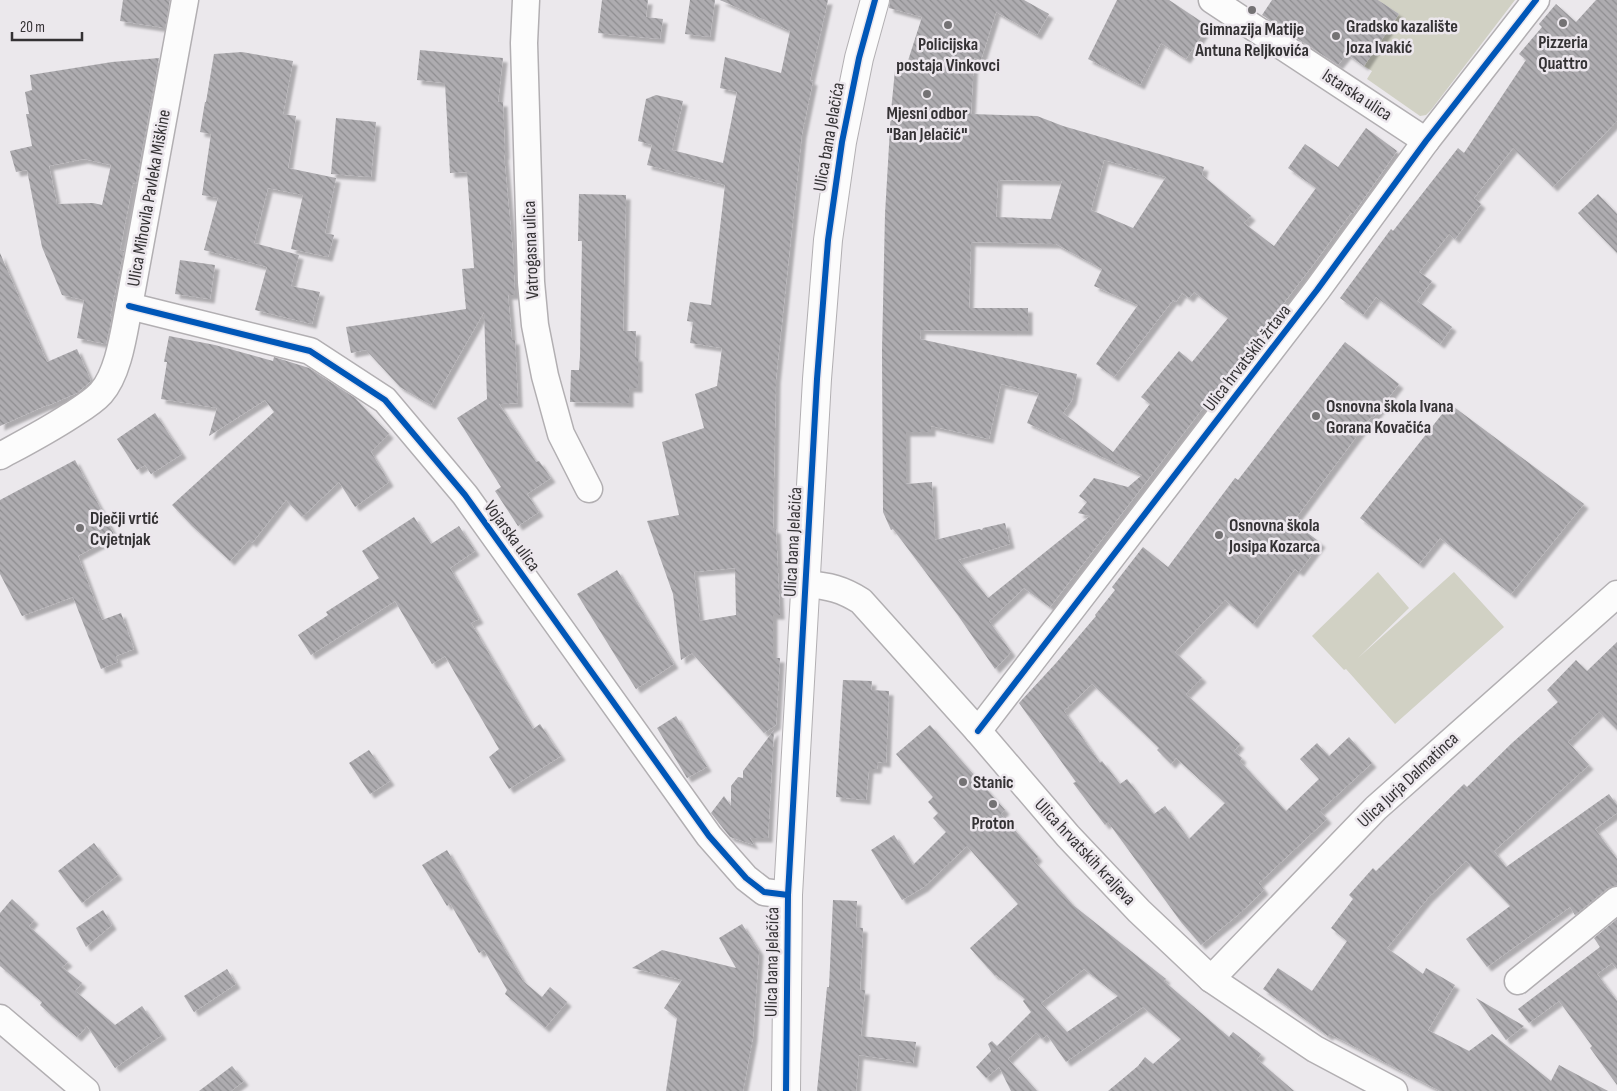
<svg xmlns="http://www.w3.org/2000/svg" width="1617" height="1091" viewBox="0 0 1617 1091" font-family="'Sofia Sans Condensed',sans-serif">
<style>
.green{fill:#d1d1c4}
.building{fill:url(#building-back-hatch);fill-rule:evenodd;filter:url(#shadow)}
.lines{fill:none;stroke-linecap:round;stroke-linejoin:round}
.minor-casing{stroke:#b2afb2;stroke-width:29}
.major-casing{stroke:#b2afb2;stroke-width:30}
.minor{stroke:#fcfcfc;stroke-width:26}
.major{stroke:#fcfcfc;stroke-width:28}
.cycleway-casing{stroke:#ece7ed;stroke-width:9}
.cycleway{stroke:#0057b8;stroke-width:6}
.poi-dot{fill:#747274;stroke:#ece7ed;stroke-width:2}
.labels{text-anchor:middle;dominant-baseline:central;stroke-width:5;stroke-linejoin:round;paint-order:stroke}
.poi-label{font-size:18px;font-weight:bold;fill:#343234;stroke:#ece7ed;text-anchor:start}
.street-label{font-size:18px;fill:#343234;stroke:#ece7ed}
</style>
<defs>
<pattern id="building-back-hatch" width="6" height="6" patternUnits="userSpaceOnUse" patternTransform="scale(1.25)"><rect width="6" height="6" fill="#aeacb0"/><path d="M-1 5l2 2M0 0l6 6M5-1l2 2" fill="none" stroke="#8e8d90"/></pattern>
<filter id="shadow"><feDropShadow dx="4.5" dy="4.5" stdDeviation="1" flood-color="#0004"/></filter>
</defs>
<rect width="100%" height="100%" fill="#ebe8ec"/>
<g class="green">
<path d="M1378,0h137l-84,110 -5,5 -6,1 -53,-37 5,-8 -8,-5 35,-52z"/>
<path d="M1378,572l31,36 -51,50 96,-86 50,55 -109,97 -49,-55 -2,1 -32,-34z"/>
</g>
<g class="building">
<path d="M123,0h47l-5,28 -45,-7z"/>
<path d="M602,0h46l-2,17 17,2 -3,20 -62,-6z"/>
<path d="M690,0h25l-5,37 -25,-3z"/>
<path d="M720,0h108l-18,80 3,1 -11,53 -26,245 -3,150h3l4,86h-7v43h7l-4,67 -12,8 -72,-80 -11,7 -8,-66 -26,-73 32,-6 -17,-73 42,-14 -9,-34 22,-8 5,-38 -32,-5 3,-21 -6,-1 3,-19 21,3 14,-120 -78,-20 5,-20 -14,-4 8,-42 10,-4 27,6 -11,49 51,13 14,-71 -17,-4 5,-31 56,16 9,-42zM735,568l1,47 -36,6 -6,-49z"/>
<path d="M890,0h134l25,14 -12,21 -41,-23 -15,48 -7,-2 -3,56 66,2 26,10 141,41 -2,8 49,41 -7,7 30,23 42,-58 -28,-20 17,-24 33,23 28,-39 31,23 -44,63 -2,-1 -38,52 -263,342 -26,-19 -35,33 22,31 -16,17 -38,-55 -64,-85 -2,1 -8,-18 -1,-161 3,-137 6,-103 4,-41h10l17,-53 -33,-9zM1104,160l62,17 -33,51 -42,-18zM998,180l64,1 -11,38 -55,-2zM971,242l85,2 46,25 -8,17 44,19 -42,59 18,13 59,-77 3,2 6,-9 7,5 5,-6 34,26 -36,44 -13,-11 -38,46 9,7 -37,48 -50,-39 9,-13 5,-26 -157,-35 1,-9 107,1v-23h-59zM1001,384l38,9 -12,30 115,52 -14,12 -34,-9 -15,18 8,6 -9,11 12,3 -102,82 -30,-38 52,-16 -5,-21 -22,5 -1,2 -3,-1 -44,11 -3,-58 -26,2v-52h25v-6l58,13z"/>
<path d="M1117,0h52l39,26 -22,33 -25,-16 -21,42 -52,-26z"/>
<path d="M1272,0h106l21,14 -35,52 -17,-12 -9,11 -76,-50z"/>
<path d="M1596,0h21v121l-64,66 -40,-39 -39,50 7,6 -26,35 -6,-5 -30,38 13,9 -15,20 35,26 -12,17 -64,-47 -13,18 -23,-17 51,-69 2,2 65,-83 6,5 62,-93 -7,-6 23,-27 -3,-3 17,-20 20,18z"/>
<path d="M420,50l83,8 -5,44h5l2,53h-1l9,98 2,42h-7l4,45h3l3,63 -19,1 37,58 3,-1 12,17 -24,16 12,18 -21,14 -23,-35 6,-4 -44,-69 30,-19 -3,-87 -53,93 -31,-18 -34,-37 -15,3 -5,-26 120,-18 -4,-40 12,-1 -7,-96 -17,1 -5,-90 -28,-3z"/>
<path d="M242,52l51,9 -10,53 13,2 -8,52 48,10 -11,55 9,2 -6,22 -37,-8 12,-54 -35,-7 -14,55 45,12 -8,31 29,6 -8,32 -57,-14 12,-43 -63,-17 14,-52 -16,-3 9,-61 -11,-2 5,-30h1l8,-48z"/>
<path d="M159,58l-23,126 -3,-1 -13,67 4,1 -14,65 2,1 -6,27 -29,-6 7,-38 -22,-5 -20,-48 -15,-77 -11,2 -6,-21 22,-5 -6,-32h3l-4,-22 7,-2 -2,-15 82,-13zM84,159l27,6 -9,40 -9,-2 -36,1 -8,-38z"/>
<path d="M336,118l40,4 -5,55 -40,-3z"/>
<path d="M579,194l47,1 -3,136h13l-1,26h3v31h-9v15l-59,-1 1,-32h8l1,-14 2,-115h-4z"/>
<path d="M1598,194l19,20v39l-39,-40z"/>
<path d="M0,253l47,109 30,-13 14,32 -14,12 -30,13v-1l-47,21z"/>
<path d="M180,260l35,5 -5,34 -35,-5z"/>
<path d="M169,336l46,9 58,16 1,-4 35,11 46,30 34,36 -18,18 18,30 -34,25 -16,-25 -37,35 -16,-17 -34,43 -3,-3 -19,21 -38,-35 -20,-21 102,-93 -9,-12 -56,36 8,-28 -56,-9 6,-37h-3z"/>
<path d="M1345,342l54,42 -26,34 -2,-1 -78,105 28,21 -22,29 -4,-3 -42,55 -28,-24 -50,52 27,26 -16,16 54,50 -6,7 8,7 -2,3 46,50 33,-32 -19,-20 17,-16 12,13 20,-19 23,26 -52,48 7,8 -68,64 5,7 -25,24 -38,31 -20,-23 -73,-100 -3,3 -32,-42 3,-1 -57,-79 37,-40 40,-47 -1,-1 20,-25 -3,-3 31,-40 25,20 67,-89 3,2zM1092,684l67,64 -2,2 14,14 5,-6 49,45 -36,36 -24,-33 -11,8 -27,-35 -7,5 -18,-23 -2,2 -36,-52z"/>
<path d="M1450,404l134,100 -73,90 -71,-56 -21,26 -59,-46z"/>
<path d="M155,413l27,41 -31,20 -6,-9 -8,5 -20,-31z"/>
<path d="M75,460l40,76 -37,20 24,64 19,-7 13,36 -18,7 2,6 -17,7 -28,-72 -51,19 -22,-42v-74z"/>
<path d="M414,517l17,27 28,-18 16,25 -25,17 29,51 -8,4 62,106 7,-5 21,32 -52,33 -20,-32 10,-8 -54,-93 -13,8 -37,-63 -84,54 -13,-20 30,-20 -2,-3 53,-34 -17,-27z"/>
<path d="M617,570l57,94 -38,25 -59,-95z"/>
<path d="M1617,642v88l-18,-18 -31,30 21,23 -95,86 12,16 103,-73 8,11v8l-22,16 22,30v26l-9,3 -33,27 -5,-8 -83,60 -21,-28 44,-33 -44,-45 -38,37 -41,50 36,26 3,-6 29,17 -27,45 41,21 23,-17 59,47 8,-16 49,26h-168l-110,-57 -2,2 -65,-47 15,-21 34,23 35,-50 -16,-13 22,-29 -4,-4 24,-27 3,3 88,-87 3,3 45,-44 46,-41 -11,-12 29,-30 11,11z"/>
<path d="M843,680l29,1 -1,9 18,1 -3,72 -8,-1 -1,7h-8l-3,31 -30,-3z"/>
<path d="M676,716l31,51 -20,11 -30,-50z"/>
<path d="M930,725l75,85 -4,4 37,43 -4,4 39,44 93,74 -2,2 65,56 4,-5 28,22 -4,5 37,32h-186l30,-25 7,-9 8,7 28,-25 -38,-32 -77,55 -19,-27 -5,4 -6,-6 -28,26 29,32h-26l-12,-24 -13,11 -10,-11 15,-16 -3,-7 4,-3 5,5 34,-34 -8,-11 2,-2 -29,-24 -1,1 -25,-28 48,-44 -51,-58 -43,41 -22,13 -31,-50 23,-15 19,30 33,-33 -13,-14 5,-5 -10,-11 5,-5 -37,-43zM1084,969l34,27 -51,36 -26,-29z"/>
<path d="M774,730l-6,108h-18l4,7 -24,-8 -19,-24 13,-17 7,10v-20l7,-9 5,1v-7z"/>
<path d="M369,750l21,31 -20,13 -21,-31z"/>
<path d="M94,843l24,32 -36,28 -24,-32z"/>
<path d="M447,850l76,131 19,16 8,-10 17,15 -22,26 -40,-34 2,-4 -23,-40 -5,3 -29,-50 -3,3 -25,-41z"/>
<path d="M12,899l22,21 -5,6 39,36 -6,5 20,16 -7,8 40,34 27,-19 20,29 -47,33 -28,-42 -10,11 -24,-20 -13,-12 2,-3 -42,-36v-53z"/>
<path d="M833,900l24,1 -1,26 7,1 -3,62h5l-4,46 55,6 -3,21 -54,-8 -3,36h-39l10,-104h2z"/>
<path d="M103,910l9,15 -26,22 -10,-19z"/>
<path d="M1617,919v50l-5,-6 -15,11 20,27v84l-27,-37 2,-2 -33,-45 -30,22 -11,-14 82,-62 -6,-9z"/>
<path d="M742,924l17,27 -6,86 -10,54h-77l11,-73 -13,-10 18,-28 -50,-12 30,-18 74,18 -17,-30z"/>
<path d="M227,969l9,15 -42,28 -10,-16z"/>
<path d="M1476,998l48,28 -18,14z"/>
<path d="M232,1066l12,15 -13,10h-32z"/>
</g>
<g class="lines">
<g class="minor-casing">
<g id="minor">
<path d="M526,0l-2,43 7,239 4,43 10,51 16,58 28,55"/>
<path d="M1212,0l214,141"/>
<path d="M129,306l181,45 75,49 80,95 244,341 37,42 18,14 24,3"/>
<path d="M0,456c24,-13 47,-25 70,-40 11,-7 23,-14 31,-23 18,-20 23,-62 28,-87l56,-306"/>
<path d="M806,584c23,2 36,5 55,17l117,130 90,105 71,75 72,68 104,70 79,42"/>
<path d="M978,731l339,-441 109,-149 110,-141"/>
<path d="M1211,979l165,-171 241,-214"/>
<path d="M1518,981l99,-81"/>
<path d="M0,1018l86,73"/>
</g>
</g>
<g class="major-casing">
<path id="major" d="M786,1091l2,-196 29,-516 11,-139 14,-98 17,-84 16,-58"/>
</g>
<use href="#minor" class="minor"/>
<use href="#major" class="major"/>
<g class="cycleway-casing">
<g id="cycleway">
<path d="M129,306l181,45 75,49 80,95 244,341 37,42 18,14 24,3"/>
<path d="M978,731l339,-441 109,-149 110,-141"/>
<path d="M786,1091l2,-196 29,-516 11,-139 14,-98 17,-84 16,-58"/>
</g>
</g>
<use href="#cycleway" class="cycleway"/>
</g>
<g class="poi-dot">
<circle cx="1252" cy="10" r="5"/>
<circle cx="1563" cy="23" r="5"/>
<circle cx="948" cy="25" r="5"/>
<circle cx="1336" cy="36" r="5"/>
<circle cx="927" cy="94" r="5"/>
<circle cx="1316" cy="416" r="5"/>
<circle cx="80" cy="528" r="5"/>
<circle cx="1219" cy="535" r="5"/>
<circle cx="963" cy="782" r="5"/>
<circle cx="993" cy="804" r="5"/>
</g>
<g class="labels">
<g class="poi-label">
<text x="1346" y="26">Gradsko kazalište<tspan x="1346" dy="21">Joza Ivakić</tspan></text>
<text x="1252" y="29" text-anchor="middle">Gimnazija Matije<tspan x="1252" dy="21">Antuna Reljkovića</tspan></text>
<text x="1563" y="42" text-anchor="middle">Pizzeria<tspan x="1563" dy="21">Quattro</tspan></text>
<text x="948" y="44" text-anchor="middle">Policijska<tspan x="948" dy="21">postaja Vinkovci</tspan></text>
<text x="927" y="113" text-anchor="middle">Mjesni odbor<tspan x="927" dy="21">"Ban Jelačić"</tspan></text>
<text x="1326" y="406">Osnovna škola Ivana<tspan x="1326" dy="21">Gorana Kovačića</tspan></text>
<text x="90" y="518">Dječji vrtić<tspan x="90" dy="21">Cvjetnjak</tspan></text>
<text x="1229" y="525">Osnovna škola<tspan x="1229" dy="21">Josipa Kozarca</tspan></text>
<text x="973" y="782">Stanic</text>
<text x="993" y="823" text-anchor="middle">Proton</text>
</g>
<g class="street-label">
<text transform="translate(1357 95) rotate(33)">Istarska ulica</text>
<text transform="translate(829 137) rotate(-80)">Ulica bana Jelačića</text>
<text transform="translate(149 198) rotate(-80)">Ulica Mihovila Pavleka Miškine</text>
<text transform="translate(531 250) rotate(-92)">Vatrogasna ulica</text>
<text transform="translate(1247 358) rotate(-52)">Ulica hrvatskih žrtava</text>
<text transform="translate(512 536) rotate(54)">Vojarska ulica</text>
<text transform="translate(793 542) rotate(-87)">Ulica bana Jelačića</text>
<text transform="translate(1408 780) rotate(-43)">Ulica Jurja Dalmatinca</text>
<text transform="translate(1085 852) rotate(47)">Ulica hrvatskih kraljeva</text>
<text transform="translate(772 962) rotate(-89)">Ulica bana Jelačića</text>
</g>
</g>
<path d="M12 32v8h70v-8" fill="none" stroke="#343234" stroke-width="2.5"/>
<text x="20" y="32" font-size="15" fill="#343234" stroke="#ece7ed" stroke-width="4" paint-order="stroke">20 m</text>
</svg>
